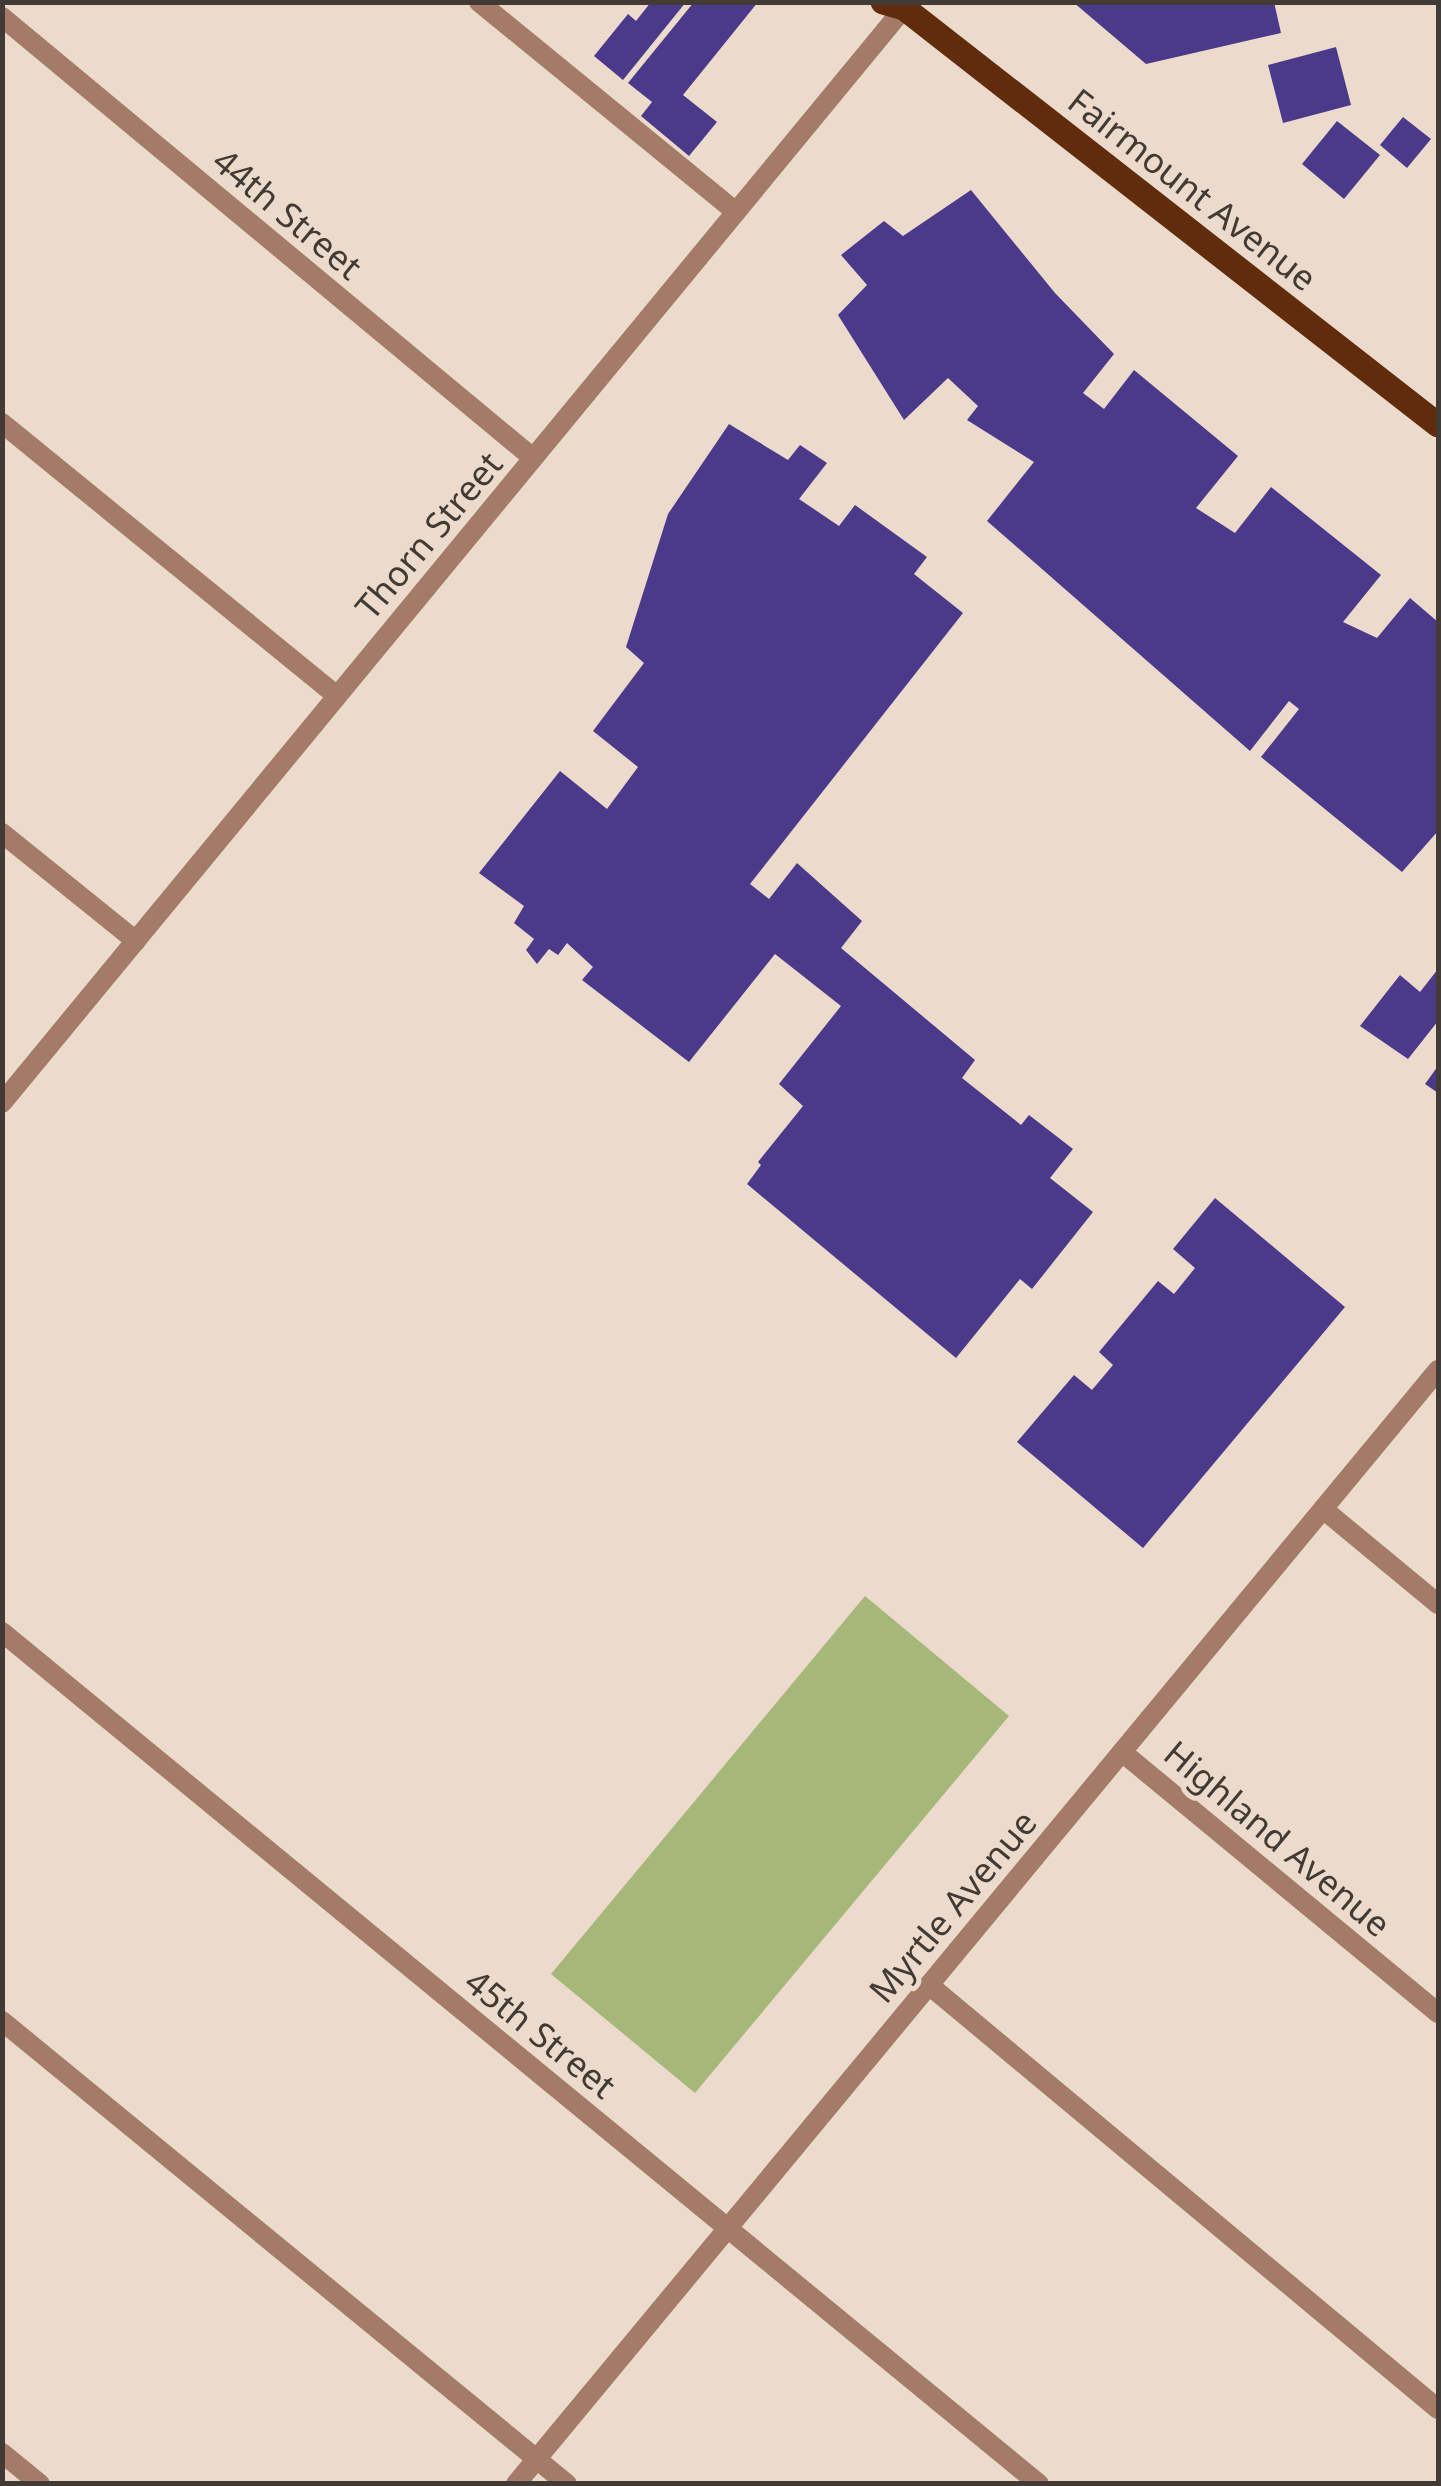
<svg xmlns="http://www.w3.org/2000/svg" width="1441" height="2486" viewBox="0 0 1441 2486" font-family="'Noto Sans',sans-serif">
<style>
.green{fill:#a6b779}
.building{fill:#4b398a}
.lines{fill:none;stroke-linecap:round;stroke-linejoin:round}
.service{stroke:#a37b66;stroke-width:20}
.minor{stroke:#a37b66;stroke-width:20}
.primary{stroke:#612c0b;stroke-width:25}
.labels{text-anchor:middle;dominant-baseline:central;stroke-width:10;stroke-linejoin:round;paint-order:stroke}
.street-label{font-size:35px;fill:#423b35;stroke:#ecdbcc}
</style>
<rect width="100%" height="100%" fill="#ecdbcc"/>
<path class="green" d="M865,1596l144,120 -314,377 -144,-119z"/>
<g class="building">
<path d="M651,2h35l-63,78 -29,-24 34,-42 8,7z"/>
<path d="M694,2h64l-75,93 34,27 -28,34 -48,-40 11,-14 -24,-19z"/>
<path d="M1073,2h201l7,31 -135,31z"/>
<path d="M1336,47l15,58 -68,18 -15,-58z"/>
<path d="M1403,117l28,22 -24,29 -27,-23z"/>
<path d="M1337,121l43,34 -36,44 -42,-35z"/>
<path d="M971,190l84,103 59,61 -31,39 21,16 30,-39 104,86 -42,52 39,25 36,-46 110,88 -38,47 34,16 33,-40 28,24v209l-36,41 -141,-115 38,-48 -10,-8 -39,50 -263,-230 47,-59 -67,-42 11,-14 -30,-28 -44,42 -66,-105 29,-30 -26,-30 43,-34 19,15z"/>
<path d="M729,424l59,36 12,-15 27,18 -28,36 40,27 16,-21 72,52 -13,17 49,39 -213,271 19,15 28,-36 65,58 -21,27 134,112 -13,18 59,47 8,-10 44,34 -23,29 43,34 -61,77 -12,-10 -64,79 -209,-174 14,-19 -3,-3 45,-56 -24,-22 62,-78 -66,-52 -86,108 -107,-82 11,-13 -26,-24 -9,12 -9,-6 -12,15 -11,-14 8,-11 -20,-16 10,-17 -45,-33 81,-102 47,38 31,-42 -45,-36 51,-68 -18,-16 42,-133z"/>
<path d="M1438,969v52l-30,38 -48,-33 40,-51 20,17z"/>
<path d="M1438,1066v27l-13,-9z"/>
<path d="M1215,1198l130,109 -202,241 -126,-106 57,-67 18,15 21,-25 -14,-13 59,-71 16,13 21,-26 -22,-19z"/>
</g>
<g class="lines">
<g class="service">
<path d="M479,2l257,210"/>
<path d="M2,423l335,273"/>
<path d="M1323,1509l115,95"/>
<path d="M929,1985l509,424"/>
<path d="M2,2021l565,463"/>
</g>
<g class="minor">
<path d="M2,17l531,441"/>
<path d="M2,833l134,108"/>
<path d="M2,1103l902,-1095"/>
<path d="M2,1632l1037,852"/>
<path d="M1122,1752l316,261"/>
<path d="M2,2453l38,31"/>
<path d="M516,2484l922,-1114"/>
</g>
<path class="primary" d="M883,2l21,6 534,417"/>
</g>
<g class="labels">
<g class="street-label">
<text transform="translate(1193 189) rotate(38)">Fairmount Avenue</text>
<text transform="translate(288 213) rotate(40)">44th Street</text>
<text transform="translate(428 535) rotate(-50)">Thorn Street</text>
<text transform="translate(1278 1838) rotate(40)">Highland Avenue</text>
<text transform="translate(952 1906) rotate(-50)">Myrtle Avenue</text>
<text transform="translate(541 2033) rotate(39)">45th Street</text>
</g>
</g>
<rect width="1441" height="2486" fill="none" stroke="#423b35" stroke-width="10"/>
</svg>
